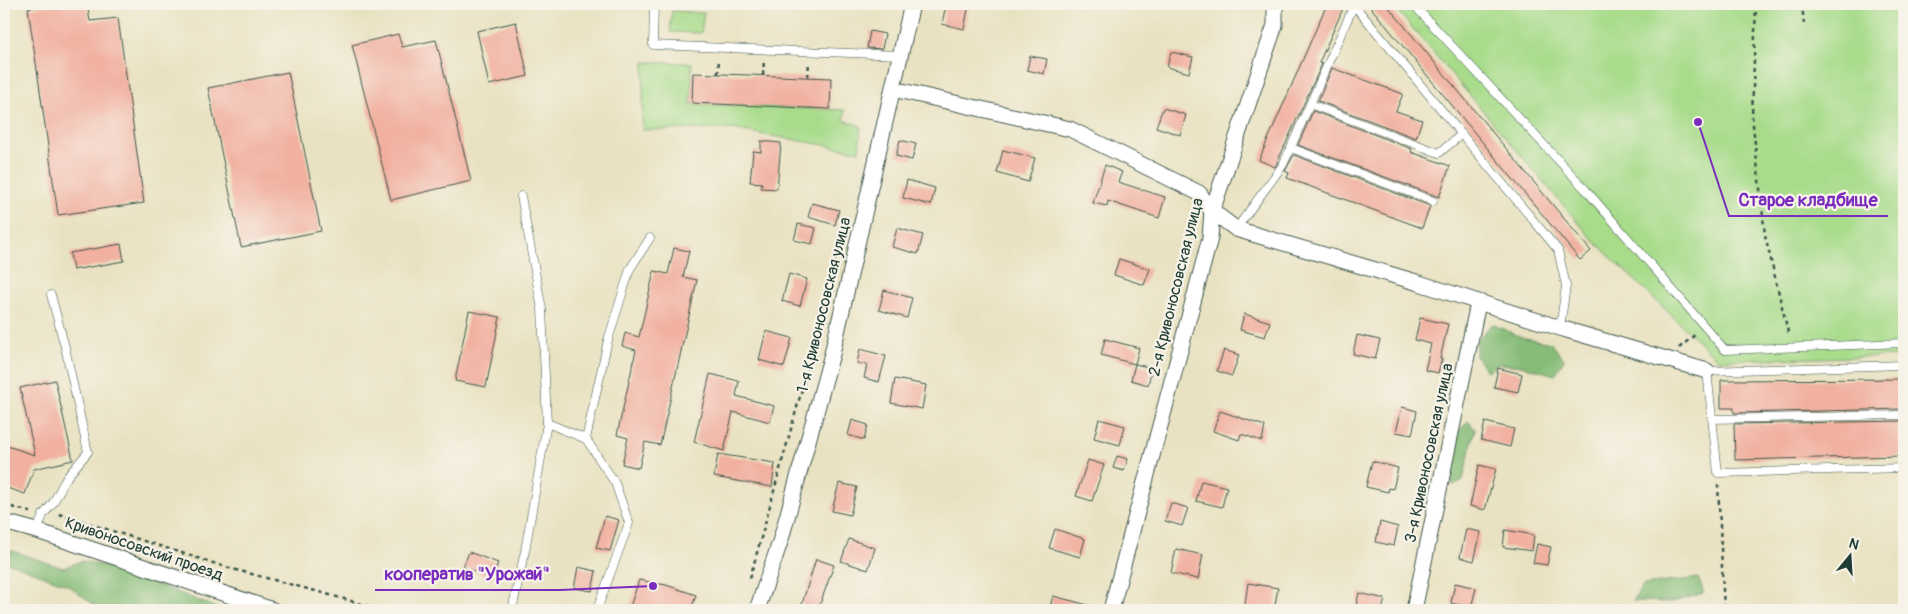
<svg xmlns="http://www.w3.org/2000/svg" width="1908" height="614" viewBox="0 0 1908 614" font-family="Pangolin,sans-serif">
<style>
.green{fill:#a8dc8b;stroke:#648c60}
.forest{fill:#86bc77;stroke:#527c56}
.building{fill:#f1b0a0}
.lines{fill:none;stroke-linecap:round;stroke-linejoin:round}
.service-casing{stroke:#3d5649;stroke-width:9}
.minor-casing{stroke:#3d5649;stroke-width:17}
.path{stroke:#3d5649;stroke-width:2.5;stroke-dasharray:4 4;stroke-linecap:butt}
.service{stroke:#fff;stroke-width:8}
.minor{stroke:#fff;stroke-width:15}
.labels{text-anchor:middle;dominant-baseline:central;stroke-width:4.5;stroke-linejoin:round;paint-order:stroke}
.street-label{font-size:16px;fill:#1f3d34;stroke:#f7f3e8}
.leader{fill:none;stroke:#7b2cbf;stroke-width:2}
.callout-dot{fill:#7b2cbf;stroke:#f7f3e8;stroke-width:2}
.callout-label{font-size:18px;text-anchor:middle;font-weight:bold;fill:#7b2cbf;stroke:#f7f3e8;stroke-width:4.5;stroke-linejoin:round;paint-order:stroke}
</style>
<rect width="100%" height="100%" fill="#f7f3e8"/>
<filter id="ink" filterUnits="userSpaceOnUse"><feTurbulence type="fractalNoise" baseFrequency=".02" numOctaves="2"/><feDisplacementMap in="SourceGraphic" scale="10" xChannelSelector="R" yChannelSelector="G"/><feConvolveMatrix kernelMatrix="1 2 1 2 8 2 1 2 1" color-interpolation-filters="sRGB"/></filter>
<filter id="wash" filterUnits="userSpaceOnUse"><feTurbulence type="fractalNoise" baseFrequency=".0096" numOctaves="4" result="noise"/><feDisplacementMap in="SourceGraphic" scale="20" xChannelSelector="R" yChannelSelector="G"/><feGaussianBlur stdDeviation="1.12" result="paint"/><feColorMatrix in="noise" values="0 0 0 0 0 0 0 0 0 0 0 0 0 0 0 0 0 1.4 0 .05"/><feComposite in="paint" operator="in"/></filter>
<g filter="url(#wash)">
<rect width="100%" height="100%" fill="#e9e2c2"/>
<g class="green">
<path d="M1392,4h512v352l-186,4 -125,-120z"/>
<path d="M672,11l32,2 -3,20 -31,-1z"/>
<path d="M644,62l48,1 -1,41 154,6 -1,10 17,6 -2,25 -127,-22 -90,1z"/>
</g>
<g class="forest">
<path d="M1492,324l29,13 30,6 13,16 -9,16 -33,-9 -24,-2 -11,7 -11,-14v-16z"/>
<path d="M1468,421l7,8 -12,51 -10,5 -4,-20 8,-11v-21z"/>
<path d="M4,548l59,20 18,-7 34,7 107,42h-112l-12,-2 -30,-23 -64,-24z"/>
<path d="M1698,578l6,15 -31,9 -40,-1 10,-16z"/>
</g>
<g id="blocks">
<g class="building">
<path d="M57,4h30l3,17 28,-3 26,185 -86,12 -30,-207z"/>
<path d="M946,4h23l-5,25 -22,-5z"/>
<path d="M1327,4h18l-26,59 3,1 -47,103 -16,-7z"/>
<path d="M1368,4h18l205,247 -11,9z"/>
<path d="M516,22l12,54 -39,9 -12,-54z"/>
<path d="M870,31l15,3 -3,15 -15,-1z"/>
<path d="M398,34l4,13 34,-7 35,141 -80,19 -39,-155z"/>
<path d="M1171,52l22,5 -4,16 -22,-6z"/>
<path d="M1030,56l17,3 -3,15 -17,-4z"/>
<path d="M1332,68l71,26 -7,17 26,9 -6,18 -98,-37z"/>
<path d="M288,72l33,159 -80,16 -33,-159z"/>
<path d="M693,73l138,5 -1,31 -138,-6z"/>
<path d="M1163,108l23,7 -6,20 -24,-8z"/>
<path d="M1313,111l99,38 -1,3 39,14 -11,31 -141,-52z"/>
<path d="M900,140l16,4 -4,16 -16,-4z"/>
<path d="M761,141l20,2 -4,46 -16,-1 1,-5 -12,-1 3,-31 8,1z"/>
<path d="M1003,150l32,8 -7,24 -31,-9z"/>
<path d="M1294,155l136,51 -8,22 -135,-50 2,-5 -4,-2z"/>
<path d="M1105,165l17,7 -4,10 47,15 -6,21 -51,-17 -1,5 -14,-3z"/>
<path d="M907,180l28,8 -4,17 -28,-7z"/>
<path d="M812,203l27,7 -4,15 -27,-8z"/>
<path d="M798,224l18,4 -4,16 -18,-4z"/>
<path d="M897,228l26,7 -5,19 -26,-7z"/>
<path d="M121,244l3,17 -51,9 -3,-17z"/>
<path d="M674,248l15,3 -6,26 14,3 -37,165 -15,-3 -6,26 -17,-4 6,-26 -11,-3 19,-85 -14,-4 3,-13 14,4 15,-66 14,3z"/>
<path d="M1119,259l31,10 -6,16 -30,-10z"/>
<path d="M789,274l18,5 -7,27 -18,-5z"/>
<path d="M884,290l28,8 -5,20 -28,-8z"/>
<path d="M469,311l31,6 -14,70 -31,-6z"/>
<path d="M1244,314l26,8 -5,15 -25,-7z"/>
<path d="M1420,318l28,6 -8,35h2l-4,14 -13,-3 6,-26 -16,-4z"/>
<path d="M766,331l26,7 -8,29 -25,-7z"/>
<path d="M1357,335l23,5 -5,19 -22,-5z"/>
<path d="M1105,339l34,9 -4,16 -34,-9z"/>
<path d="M860,349l26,7 -7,26 -15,-4 3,-13 -10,-2z"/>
<path d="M1224,350l15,5 -7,21 -15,-5z"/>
<path d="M1135,364l17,4 -4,17 -17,-5z"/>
<path d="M1498,368l24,6 -4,18 -24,-5z"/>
<path d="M710,374l29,7 -3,15 38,10 -4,16 -37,-10 -9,39 -30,-9z"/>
<path d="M895,379l31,6 -4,24 -31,-6z"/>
<path d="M1904,379v30l-170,4v-5h-13v-28z"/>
<path d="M55,380l18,80 -39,9 -9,25 -21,-7v-42l31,10 -15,-67z"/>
<path d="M1402,407l15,4 -5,24 -16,-3z"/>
<path d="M1220,411l45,15 -3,15 -21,-7 -2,6 -26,-9z"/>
<path d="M1099,419l26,7 -5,19 -26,-7z"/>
<path d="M852,420l16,5 -4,15 -16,-5z"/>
<path d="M1904,421v35l-169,4 -1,-36z"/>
<path d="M1485,422l29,7 -4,18 -29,-7z"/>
<path d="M718,454l57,9 -3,24 -58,-10z"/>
<path d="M1117,456l11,3 -4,12 -11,-3z"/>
<path d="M1088,460l16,5 -12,36 -16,-5z"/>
<path d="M1372,461l26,7 -5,21 -4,-1 -1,4 -22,-5z"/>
<path d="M1479,465l17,4 -11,41 -15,-4z"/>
<path d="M1201,481l26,6 -5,20 -26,-6z"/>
<path d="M839,483l18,4 -7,28 -18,-4z"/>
<path d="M1171,503l17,5 -6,18 -17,-5z"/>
<path d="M605,516l14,4 -9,31 -14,-3z"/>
<path d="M1380,522l18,5 -4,19 -18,-4z"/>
<path d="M1055,529l30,10 -5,18 -31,-9z"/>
<path d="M1466,529l15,3 -7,29 -14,-4z"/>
<path d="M1505,530l29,5 -2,16 -29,-4z"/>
<path d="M849,539l26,9 -7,22 -27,-9z"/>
<path d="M1537,544l14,3 -4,18 -14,-2z"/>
<path d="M1176,549l27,6 -5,24 -27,-6z"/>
<path d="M469,552l29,11 -6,15 -29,-11z"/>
<path d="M816,559l18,6 -16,45h-18z"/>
<path d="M578,567l18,4 -4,20 -18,-3z"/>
<path d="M639,580l27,5 30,10 -5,15h-62z"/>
<path d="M1248,583l30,5 -4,22h-30z"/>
<path d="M1455,583l21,5 -5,20 -20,-5z"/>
<path d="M1359,593l26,6 -3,11h-27z"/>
<path d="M1053,596l39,10v4h-43z"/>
</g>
</g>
</g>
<g filter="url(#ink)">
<use href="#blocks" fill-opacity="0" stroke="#3d5649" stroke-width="1"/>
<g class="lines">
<g class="service-casing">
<g id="service">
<path d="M654,4l-1,41 247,10"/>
<path d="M1413,4l173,186 139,160 179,-7"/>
<path d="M1310,104l129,49 23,-19"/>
<path d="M1291,148l142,53"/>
<path d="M1236,229l47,-64 71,-160 204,245 8,36 -6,42"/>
<path d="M1904,365l-197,6 11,102 186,-5"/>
<path d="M1712,419l192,-4"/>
<path d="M547,423l39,16 29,44 14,40 -32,87"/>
<path d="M586,439l22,-99 22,-71 20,-31"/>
<path d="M37,531l6,-16 10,-12 14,-26 21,-25 -23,-105 -14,-52"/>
<path d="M512,610l13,-59 22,-128 -5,-114 -21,-113"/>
</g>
</g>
<g class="minor-casing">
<g id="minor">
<path d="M893,89l177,40 129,64 13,18 24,18 180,53 144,46 147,43"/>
<path d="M4,522l33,9 236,79"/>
<path d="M757,610l24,-71 51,-185 80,-350"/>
<path d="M1111,610l99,-372 2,-27 63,-186v-21"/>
<path d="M1414,610l64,-307"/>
</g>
</g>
<g class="path">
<path d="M1756,4l-4,112 13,119 24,101"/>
<path d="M1802,4l2,21"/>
<path d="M718,74l1,-16"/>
<path d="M763,75l1,-16"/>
<path d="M808,77l1,-16"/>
<path d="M1679,348l17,-14"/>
<path d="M1718,484l6,126"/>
<path d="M4,505l30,8"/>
<path d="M59,514l170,54 94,25 60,17"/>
<path d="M750,578l68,-247 27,-110"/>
</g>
<use href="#service" class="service"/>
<use href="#minor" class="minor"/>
</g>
</g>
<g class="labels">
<g class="street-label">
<text transform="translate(1176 287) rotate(-76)">2-я Кривоносовская улица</text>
<text transform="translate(824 305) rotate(-76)">1-я Кривоносовская улица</text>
<text transform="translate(1429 453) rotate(-78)">3-я Кривоносовская улица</text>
<text transform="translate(144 549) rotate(19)">Кривоносовский проезд</text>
</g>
</g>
<path class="leader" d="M1698 122L1729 216H1888M653 586L560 590H375"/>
<g class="callout-dot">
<circle cx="1698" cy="122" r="5"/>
<circle cx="653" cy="586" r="5"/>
</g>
<g class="callout-label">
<text x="1808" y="206">Старое кладбище</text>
<text x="467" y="580">кооператив "Урожай"</text>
</g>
<rect width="1908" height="614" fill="none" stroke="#f7f3e8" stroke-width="20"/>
<g transform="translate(1850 556) rotate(18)" stroke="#f7f3e8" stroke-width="4" paint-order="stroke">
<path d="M0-4L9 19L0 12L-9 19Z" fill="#1f3d34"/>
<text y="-8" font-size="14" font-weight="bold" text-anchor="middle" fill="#1f3d34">N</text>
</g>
</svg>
